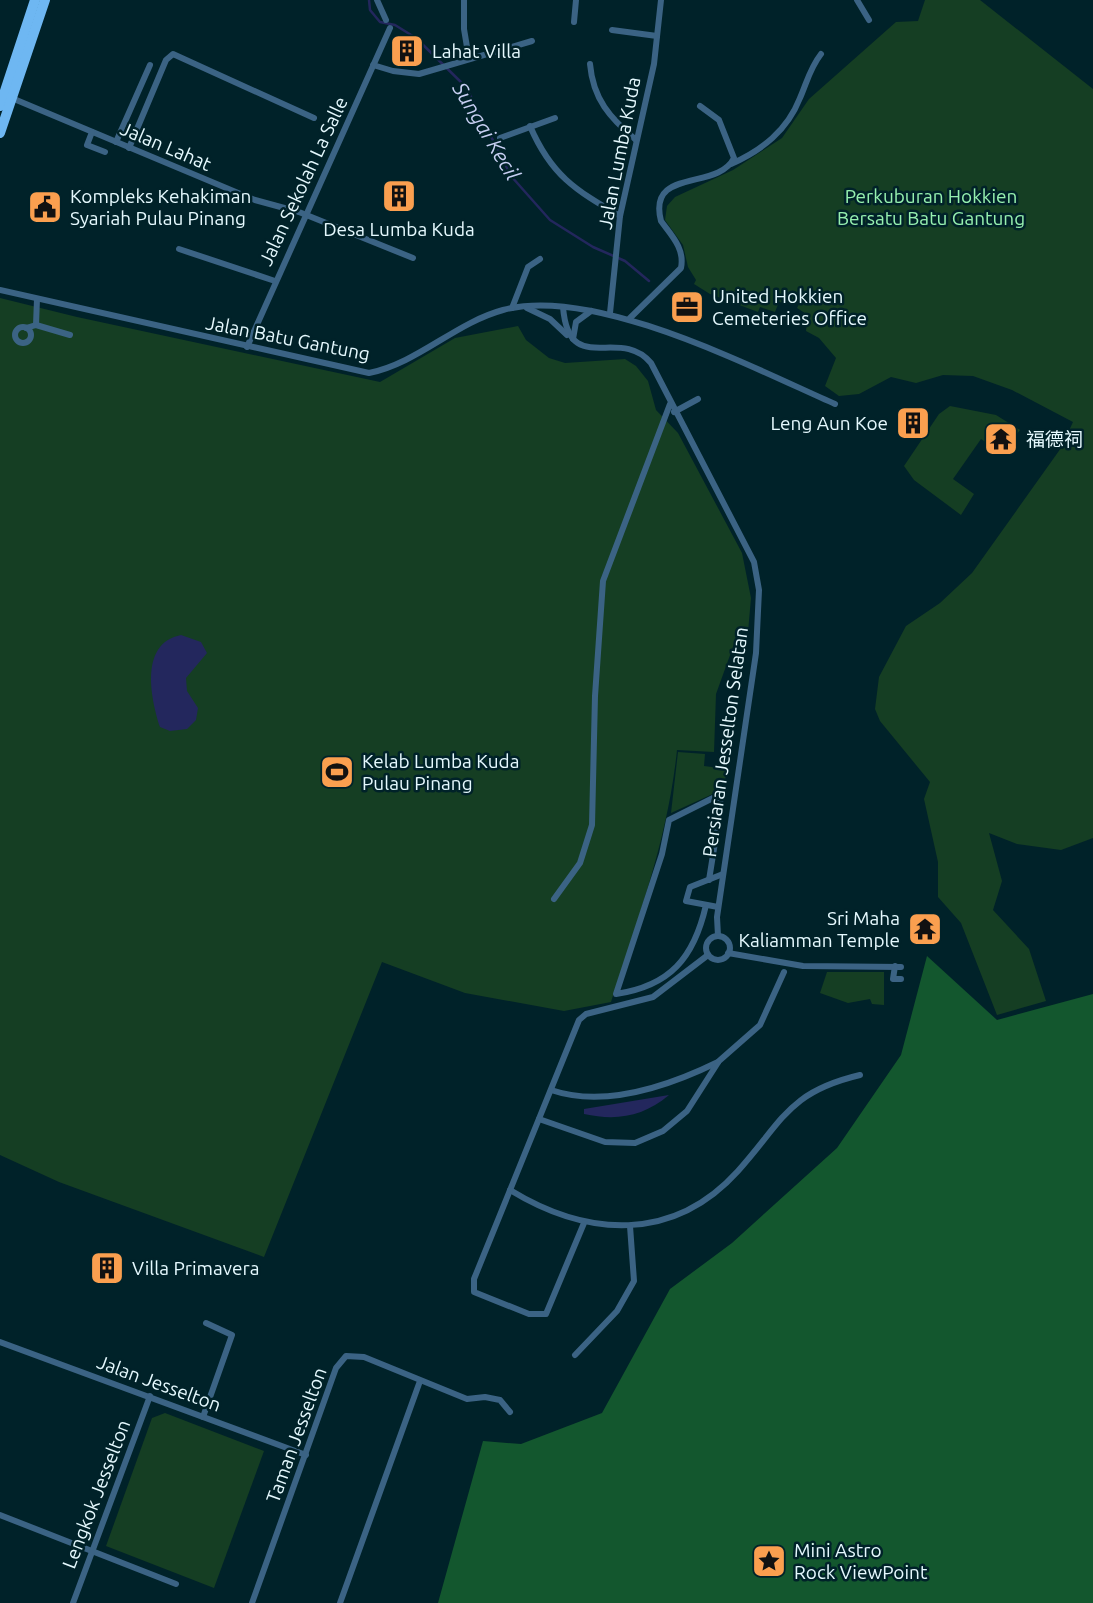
<svg xmlns="http://www.w3.org/2000/svg" width="1093" height="1603" viewBox="0 0 1093 1603" font-family="Ubuntu,'Noto Sans SC',sans-serif">
<style>
.green{fill:#153e23}
.forest{fill:#13572e}
.water{fill:#23275d}
.lines{fill:none;stroke-linecap:round;stroke-linejoin:round}
.stream{stroke:#23275d;stroke-width:2.5}
.minor{stroke:#3b6384;stroke-width:6}
.trunk{stroke:#6eb7f2;stroke-width:10}
.labels{text-anchor:middle;dominant-baseline:central;stroke-width:5;stroke-linejoin:round;paint-order:stroke}
.poi-label{font-size:19px;fill:#e5f9fe;stroke:#002229;text-anchor:start}
.street-label{font-size:19px;fill:#e5f9fe;stroke:#002229}
.park-label{font-size:19px;fill:#96f0af;stroke:#002229}
.water-label{font-size:21px;font-style:italic;fill:#c7cff2;stroke:#002229}
</style>
<rect width="100%" height="100%" fill="#002229"/>
<g class="green">
<path d="M925,0h55l113,89v749l-32,12 -44,-6 -28,-11 13,48 -9,29 36,39 17,52 -49,14 -36,-92 -23,-26v-35l-14,-63 6,-17 -50,-61 -5,-12 4,-32 27,-51 34,-23 32,-30 89,-125 12,-26 -61,-32 -39,-14 -30,-1 -27,8 -25,-6 -32,17 -20,2 -14,-10 11,-28 -17,-20 -13,-7 2,-16 -11,-7 2,-4 -13,-6 -2,5 -5,-1 -4,10 -15,-5 -2,5 -48,-18 -16,-10 2,-4 -8,-13 -5,-22 -18,-25 2,-14 8,-9 58,-27 49,-32 27,-39 87,-77 22,-1z"/>
<path d="M0,298l77,19 303,65 75,-44 63,-12 8,14 23,18 16,5 60,-4 11,7 12,15 8,29 22,23 64,120 9,45 -3,34 -10,1 -22,61 -2,58 -37,-2c-9,88 -39,168 -66,252l-47,9 -99,-18 -83,-31 -118,295 -205,-75 -59,-27z"/>
<path d="M950,406l46,9 24,15 -18,23 -21,-14 -28,40 21,15 -13,21 -47,-35 -10,-14 35,-52z"/>
<path d="M678,752l27,2 -1,12 23,3 -4,24 -6,-1 -46,21z"/>
<path d="M827,972h57v33l-12,-1 -2,-5 -22,4 -28,-10z"/>
<path d="M165,1413l99,38 -50,137 -108,-42 46,-128z"/>
</g>
<path class="forest" d="M927,956l70,64 96,-26v609h-655l45,-162 38,3 81,-31 68,-124 62,-46 105,-95 64,-93z"/>
<g class="water">
<path d="M181,635l20,7 6,11 -21,25 1,13 11,17 -2,12 -9,9 -17,2 -10,-4c-10,-31 -20,-84 21,-92z"/>
<path d="M669,1095c-26,22 -53,26 -85,19v-5z"/>
</g>
<g class="lines">
<path class="stream" d="M369,0l1,10 10,12 15,3 21,13 50,49 45,89 39,44 43,27 32,14 24,20"/>
<g class="minor">
<path d="M377,0l9,20"/>
<path d="M464,0v29l5,30"/>
<path d="M857,0l12,20"/>
<path d="M574,22l2,-22"/>
<path d="M612,30l45,6"/>
<path d="M590,64c3,35 20,54 46,76"/>
<path d="M373,65l20,6 26,3 113,-33"/>
<path d="M14,99l241,101 44,12 114,46"/>
<path d="M530,126c21,49 45,64 90,90"/>
<path d="M92,132l-5,13 18,7"/>
<path d="M500,138l55,-20"/>
<path d="M116,142l34,-77"/>
<path d="M129,148l37,-88 7,-6 141,64"/>
<path d="M731,164c31,-14 56,-33 69,-66 7,-16 10,-30 21,-44"/>
<path d="M179,249l96,32"/>
<path d="M0,290l369,83c49,-10 86,-50 134,-63 90,-25 248,57 332,94"/>
<path d="M563,307c6,72 56,18 88,56l103,199 5,28 -3,63 -39,264 1,19"/>
<path d="M512,308l16,-41 12,-8"/>
<path d="M527,308l23,11 17,16"/>
<path d="M610,313l10,-97 34,-152 7,-64"/>
<path d="M630,318l51,-50c4,-20 -10,-33 -20,-47 -14,-54 57,-30 73,-63l-15,-38 -19,-14"/>
<path d="M36,325l1,-26"/>
<circle cx="23" cy="335" r="8"/>
<path d="M26,328l10,-3 34,10"/>
<path d="M573,339l3,-17 15,-11"/>
<path d="M247,347l143,-319"/>
<path d="M674,412l24,-13"/>
<path d="M554,899l26,-36 12,-38 3,-129 8,-115 67,-177"/>
<path d="M706,905c-12,53 -36,81 -90,89l46,-140 7,-34 44,-22 7,3 1,4 -12,75"/>
<path d="M718,907l-32,-6 4,-14 33,-13"/>
<circle cx="718" cy="948" r="12"/>
<path d="M728,953l75,13 98,1"/>
<path d="M895,966l-2,13h8"/>
<path d="M551,1090c53,18 118,-4 167,-28"/>
<path d="M539,1119l66,23 30,1 28,-12 24,-20 32,-50 41,-36 24,-53"/>
<path d="M510,1190c77,47 163,53 228,-19 45,-50 50,-79 122,-96"/>
<path d="M584,1223l-38,91h-17l-55,-22v-13l105,-259 7,-6 67,-17 55,-42"/>
<path d="M0,1342l306,113"/>
<path d="M575,1355l42,-44 17,-30 -4,-55"/>
<path d="M203,1417l29,-82 -26,-12"/>
<path d="M0,1515l176,69"/>
<path d="M73,1603l77,-207"/>
<path d="M252,1603l84,-235 10,-12 18,1 103,42 18,-2 15,3 10,12"/>
<path d="M340,1603l80,-222"/>
</g>
<g class="trunk">
<path d="M0,106l35,-106"/>
<path d="M0,133l45,-133"/>
</g>
</g>
<defs>
<g id="building-square" transform="scale(1.75)"><rect x="-9" y="-9" width="18" height="18" rx="4" fill="#fa9f4f" stroke="#002229"/><path d="M-4-6H4V6H1V3H-1V6H-4ZM-2.5-4.3h1.7v1.8h-1.7ZM.8-4.3h1.7v1.8H.8ZM-2.5-1h1.7V.8h-1.7ZM.8-1h1.7V.8H.8Z" fill="#111"/></g>
<g id="civic-square" transform="scale(1.75)"><rect x="-9" y="-9" width="18" height="18" rx="4" fill="#fa9f4f" stroke="#002229"/><path d="M-.6-6.5H3V-4.5H.6V-3L4-1V1h2V6H-6V1h2V-1L-.6-3ZM-1.2 2.5V6h2.4V2.5Z" fill="#111"/></g>
<g id="office-square" transform="scale(1.75)"><rect x="-9" y="-9" width="18" height="18" rx="4" fill="#fa9f4f" stroke="#002229"/><path d="M-6-3h4V-5.5h4V-3h4V5H-6ZM-1-4.5V-3h2v-1.5ZM-6 0V1H6V0Z" fill="#111"/></g>
<g id="temple-square" transform="scale(1.75)"><rect x="-9" y="-9" width="18" height="18" rx="4" fill="#fa9f4f" stroke="#002229"/><path d="M0-6L5-2H3V0L6.5 2.5H4V6H1.5V3h-3V6H-4V2.5H-6.5L-3 0V-2H-5Z" fill="#111"/></g>
<g id="stadium-square" transform="scale(1.75)"><rect x="-9" y="-9" width="18" height="18" rx="4" fill="#fa9f4f" stroke="#002229"/><path d="M0-5a6.5 5 0 1 0 0 10a6.5 5 0 1 0 0-10ZM-3.5-1.8h7v3.6h-7Z" fill="#111"/></g>
<g id="sight-square" transform="scale(1.75)"><rect x="-9" y="-9" width="18" height="18" rx="4" fill="#fa9f4f" stroke="#002229"/><path d="M0-6L1.8-2.2L6-1.7L2.9 1.2L3.7 5.4L0 3.3L-3.7 5.4L-2.9 1.2L-6-1.7L-1.8-2.2Z" fill="#111"/></g>
</defs>
<g fill-rule="evenodd">
<use href="#building-square" x="407" y="51"/>
<use href="#building-square" x="399" y="196"/>
<use href="#civic-square" x="45" y="207"/>
<use href="#office-square" x="687" y="307"/>
<use href="#building-square" x="913" y="423"/>
<use href="#temple-square" x="1001" y="439"/>
<use href="#stadium-square" x="337" y="772"/>
<use href="#temple-square" x="925" y="929"/>
<use href="#building-square" x="107" y="1268"/>
<use href="#sight-square" x="769" y="1561"/>
</g>
<g class="labels">
<g class="poi-label">
<text x="432" y="51">Lahat Villa</text>
<text x="70" y="196">Kompleks Kehakiman<tspan x="70" dy="22">Syariah Pulau Pinang</tspan></text>
<text x="399" y="229" text-anchor="middle">Desa Lumba Kuda</text>
<text x="712" y="296">United Hokkien<tspan x="712" dy="22">Cemeteries Office</tspan></text>
<text x="888" y="423" text-anchor="end">Leng Aun Koe</text>
<text x="1026" y="439">福德祠</text>
<text x="362" y="761">Kelab Lumba Kuda<tspan x="362" dy="22">Pulau Pinang</tspan></text>
<text x="900" y="918" text-anchor="end">Sri Maha<tspan x="900" dy="22">Kaliamman Temple</tspan></text>
<text x="132" y="1268">Villa Primavera</text>
<text x="794" y="1550">Mini Astro<tspan x="794" dy="22">Rock ViewPoint</tspan></text>
</g>
<g class="street-label">
<text transform="translate(166 146) rotate(23)">Jalan Lahat</text>
<text transform="translate(619 153) rotate(-79)">Jalan Lumba Kuda</text>
<text transform="translate(303 181) rotate(-65)">Jalan Sekolah La Salle</text>
<text transform="translate(288 338) rotate(11)">Jalan Batu Gantung</text>
<text transform="translate(725 742) rotate(-82)">Persiaran Jesselton Selatan</text>
<text transform="translate(159 1383) rotate(20)">Jalan Jesselton</text>
<text transform="translate(296 1435) rotate(-70)">Taman Jesselton</text>
<text transform="translate(96 1494) rotate(-69)">Lengkok Jesselton</text>
</g>
<g class="park-label">
<text x="931" y="196">Perkuburan Hokkien<tspan x="931" dy="22">Bersatu Batu Gantung</tspan></text>
</g>
<g class="water-label">
<text transform="translate(487 131) rotate(59)">Sungai Kecil</text>
</g>
</g>
</svg>
